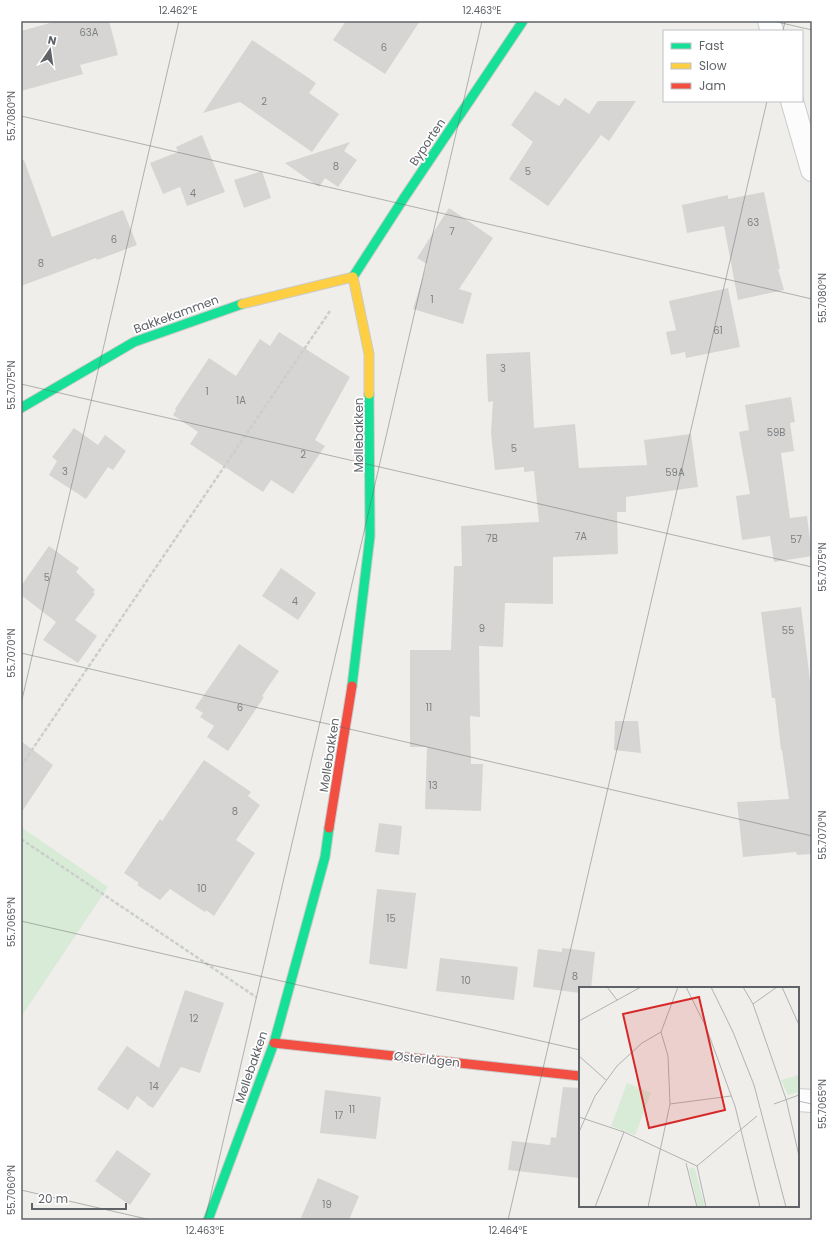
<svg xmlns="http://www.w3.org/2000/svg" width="833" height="1241" viewBox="0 0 833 1241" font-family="Poppins,sans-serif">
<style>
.green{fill:#d8ebd6}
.building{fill:#d6d5d3}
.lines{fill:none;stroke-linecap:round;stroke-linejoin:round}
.street-casing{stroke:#cbcccc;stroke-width:24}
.fast-casing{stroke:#cacacb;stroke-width:11}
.slow-casing{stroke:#cacacb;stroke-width:11}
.jam-casing{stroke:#cacacb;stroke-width:11}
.path{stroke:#cacfcc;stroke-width:2.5;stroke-dasharray:4 2;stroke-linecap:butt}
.street{stroke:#fdfcfc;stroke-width:22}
.fast{stroke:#16e098;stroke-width:9}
.slow{stroke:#ffcf43;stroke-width:9}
.jam{stroke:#f24e42;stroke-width:9}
.ticks{fill:none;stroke:#5f6368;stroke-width:1;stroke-opacity:0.45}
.labels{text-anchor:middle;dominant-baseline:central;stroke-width:3.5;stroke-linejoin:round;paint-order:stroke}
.number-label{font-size:10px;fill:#7e8184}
.street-label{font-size:12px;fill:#5f6368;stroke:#fff}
.inset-road{fill:none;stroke:#b1b2b2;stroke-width:1}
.view{fill:#d62828;fill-opacity:0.15;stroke:#d62828;stroke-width:2}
.inset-edge{fill:none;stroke:#5f6368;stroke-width:2}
.neatline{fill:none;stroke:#5f6368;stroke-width:1.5}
.ticks-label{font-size:10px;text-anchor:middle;fill:#5f6368}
</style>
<rect width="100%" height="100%" fill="#efeeea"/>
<path class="green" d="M21,827l87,60 -87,130z"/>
<g class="building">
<path d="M57,21h52l9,34 -38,10 3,9 -62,17v-60z"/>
<path d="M346,21h74l-35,53 -52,-34z"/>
<path d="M252,40l64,43 -7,10 30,21 -27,38 -72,-50 -37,11z"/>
<path d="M535,91l24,15 6,-8 24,16 9,-13h38l-27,40 -8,-6 -53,71 -39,-27 24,-37 -22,-17z"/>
<path d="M202,135l23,57 -38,14 -7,-19 -17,7 -13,-31 28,-11 -2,-5z"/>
<path d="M350,142l-6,9 13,9 -19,27 -13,-9 -6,9 -34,-24z"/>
<path d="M21,160h3l28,77 71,-27 14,35 -40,15 -1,-2 -75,28z"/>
<path d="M262,171l9,27 -27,10 -10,-28z"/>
<path d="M764,192l16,77h-2l6,21 -46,10 -14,-74 -37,7 -5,-28 46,-10v4z"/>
<path d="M449,208l44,30 -34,51 13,4 -9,31 -50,-15 14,-45 -10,-6z"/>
<path d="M728,288l12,59 -54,11 -1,-6 -14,3 -5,-23 10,-2 -7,-29z"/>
<path d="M279,332l71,45 -35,63 10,6 -32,48 -22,-14 -8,12 -73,-48 8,-12 -25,-17 3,-5 -1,-1 34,-51 27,18 24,-37 10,7z"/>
<path d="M530,352l4,76 41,-4 4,44 68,-3 -3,-25 47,-6 7,53 -72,10v15h-9l1,42 -65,3v47l-48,-1 -2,44 -24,-1 1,71 -10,-1 1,48h12l-2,47 -56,-2 2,-62h-17v-97h41l3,-84h8l-1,-40 78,-4 -5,-51 -10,1v-5l-29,3 -4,-37 2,-32 -5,1 -2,-48z"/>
<path d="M791,397l4,25 -5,1 4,28 -13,2 9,65 17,-2 5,40 -38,6 -4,-26 -28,4 -6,-44 14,-2 -11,-62 10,-2 -4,-25z"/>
<path d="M74,428l24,17 7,-10 21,16 -13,19 -5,-3 -22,32 -37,-24 8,-14 -5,-4z"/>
<path d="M49,546l30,22 -3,4 19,18 -2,2 2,2 -20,26 22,16 -19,27 -35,-23 13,-18 -35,-27v-9z"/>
<path d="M281,568l35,25 -18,27 -36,-24z"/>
<path d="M801,607l9,73 2,-1v175l-15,1 -1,-3 -53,5 -6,-55 52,-3 -7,-49h-1l-6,-52h-3l-11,-86z"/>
<path d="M239,644l40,27 -17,25 2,1 -36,54 -21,-14 7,-11 -14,-9 3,-4 -8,-5z"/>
<path d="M615,721h23l3,32 -27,-3z"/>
<path d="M21,741l32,24 -32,48z"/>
<path d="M204,760l47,32 -3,4 12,9 -24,35 19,13 -41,63 -8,-6 -1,2 -35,-23 -10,11 -23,-15 2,-2 -15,-10 36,-54 2,2z"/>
<path d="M379,823l23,3 -3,29 -24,-3z"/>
<path d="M377,889l39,4 -9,76 -38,-5z"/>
<path d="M562,948l33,4 -4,36h-11v5l-47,-6 5,-38 24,3z"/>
<path d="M440,958l78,9 -4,33 -78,-9z"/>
<path d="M185,990l39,13 -24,70 -19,-6 -28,41 -6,-3v-1l-10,-8 -9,14 -31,-21 30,-43 32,22z"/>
<path d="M563,1087l17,1v90l-72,-8 4,-29 38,4 1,-8 5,1z"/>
<path d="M325,1090l56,7 -5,42 -56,-6z"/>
<path d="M117,1150l34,24 -21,31 -35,-24z"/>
<path d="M318,1178l41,18 -10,24h-49z"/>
</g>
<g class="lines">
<g class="street-casing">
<g id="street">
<path d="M769,21l3,10"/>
<path d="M792,101l20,69"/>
<path d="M798,1100l14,1"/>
</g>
</g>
<g class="fast-casing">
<g id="fast">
<path d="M353,277l51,-79 119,-177"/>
<path d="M21,408l113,-66 108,-38"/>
<path d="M352,686l18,-150 -1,-142"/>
<path d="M208,1220l66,-177 51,-186 4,-29"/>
</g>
</g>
<g class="slow-casing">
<g id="slow">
<path d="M353,277l16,77v40"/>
<path d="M242,304l111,-27"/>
</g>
</g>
<g class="jam-casing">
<g id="jam">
<path d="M329,828l23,-142"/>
<path d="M274,1043l306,33"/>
</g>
</g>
<g class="path">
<path d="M21,766l309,-455"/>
<path d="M21,839l235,158"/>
</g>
<use href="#street" class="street"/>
<use href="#fast" class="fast"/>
<use href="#slow" class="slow"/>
<use href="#jam" class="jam"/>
</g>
<path class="ticks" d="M773,21l39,9M783,31l2,-10M21,116l791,183M21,384l791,183M21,653l791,183M21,704l158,-683M21,921l559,129M798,1101l14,3M21,1190l130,30M205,1220l277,-1199M508,1220l259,-1119M811,1220l1,-2"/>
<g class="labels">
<g class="number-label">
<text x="89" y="32">63A</text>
<text x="384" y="47">6</text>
<text x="264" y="101">2</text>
<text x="336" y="166">8</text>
<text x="528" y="171">5</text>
<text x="193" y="193">4</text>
<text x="753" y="222">63</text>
<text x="452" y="231">7</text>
<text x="114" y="239">6</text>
<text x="41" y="263">8</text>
<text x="432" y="299">1</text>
<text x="718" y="330">61</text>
<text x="503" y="368">3</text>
<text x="207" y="391">1</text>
<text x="241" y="400">1A</text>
<text x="776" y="432">59B</text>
<text x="514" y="448">5</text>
<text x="303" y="454">2</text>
<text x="65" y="471">3</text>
<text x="675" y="472">59A</text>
<text x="581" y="536">7A</text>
<text x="492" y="538">7B</text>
<text x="796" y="539">57</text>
<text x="47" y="577">5</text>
<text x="295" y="601">4</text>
<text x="482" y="628">9</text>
<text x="788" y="630">55</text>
<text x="240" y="707">6</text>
<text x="429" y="707">11</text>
<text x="433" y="785">13</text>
<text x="235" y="811">8</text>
<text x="202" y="888">10</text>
<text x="391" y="918">15</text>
<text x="575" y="976">8</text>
<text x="466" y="980">10</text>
<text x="194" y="1018">12</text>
<text x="154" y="1086">14</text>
<text x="352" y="1109">11</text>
<text x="339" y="1115">17</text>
<text x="327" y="1204">19</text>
</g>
<g class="street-label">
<text transform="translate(427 142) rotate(-56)">Byporten</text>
<text transform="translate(176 314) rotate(-20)">Bakkekammen</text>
<text transform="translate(358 435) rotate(-90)">Møllebakken</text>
<text transform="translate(329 755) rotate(-81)">Møllebakken</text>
<text transform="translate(427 1059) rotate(6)">Østerlågen</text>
<text transform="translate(251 1067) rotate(-71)">Møllebakken</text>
</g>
</g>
<g transform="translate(579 987)">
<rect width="220" height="220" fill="#efeeea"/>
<path d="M220,88v17l-11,3 -7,-15zM48,96l24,10 -16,42 -24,-9zM113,180l3,2 10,38h-7l-9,-38z" fill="#d8ebd6"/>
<path class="inset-road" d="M28,0l10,13M107,0l20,40 29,79 25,101M132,0l22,45 21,53 32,122M164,0l10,17 33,95 13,57M203,0l17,38M174,17l24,-17M0,34l62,-34M82,45l17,-45M0,69l27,24M91,117l61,-8M195,117l25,-9M0,130l45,15 73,34M0,145l16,-36 22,-30 25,-23 19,-11M107,176l11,44M16,220l29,-75M69,220l22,-103 -2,-48 -7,-24M127,220l-9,-41 60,-50"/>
<path class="view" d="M120,10l26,113 -76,18 -26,-114z"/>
<rect width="220" height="220" class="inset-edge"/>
</g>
<rect width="833" height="1241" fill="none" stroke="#ffffff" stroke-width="44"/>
<rect x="663" y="30" width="140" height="72" fill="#ffffff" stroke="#bfc1c3"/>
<rect x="671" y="43" width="20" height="6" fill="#16e098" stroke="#bfc1c3"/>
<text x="699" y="50" font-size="12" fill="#5f6368">Fast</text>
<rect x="671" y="63" width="20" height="6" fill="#ffcf43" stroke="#bfc1c3"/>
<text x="699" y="70" font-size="12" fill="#5f6368">Slow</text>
<rect x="671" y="83" width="20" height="6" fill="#f24e42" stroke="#bfc1c3"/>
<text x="699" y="90" font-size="12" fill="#5f6368">Jam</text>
<g transform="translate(50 50) rotate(13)" stroke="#ffffff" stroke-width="3" paint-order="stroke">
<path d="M0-3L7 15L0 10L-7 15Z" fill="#5f6368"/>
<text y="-6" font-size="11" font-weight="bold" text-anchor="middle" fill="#5f6368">N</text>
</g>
<path d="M32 1203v6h94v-6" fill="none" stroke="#5f6368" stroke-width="2"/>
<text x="38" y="1203" font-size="12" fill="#5f6368" stroke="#ffffff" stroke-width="3" paint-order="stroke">20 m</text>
<rect x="22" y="22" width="789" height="1197" class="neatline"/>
<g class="ticks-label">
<text x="178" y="14">12.462°E</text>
<text x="482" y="14">12.463°E</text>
<text transform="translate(11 116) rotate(-90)" y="4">55.7080°N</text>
<text transform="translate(822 298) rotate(-90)" y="4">55.7080°N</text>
<text transform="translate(11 385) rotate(-90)" y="4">55.7075°N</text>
<text transform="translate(822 567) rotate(-90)" y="4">55.7075°N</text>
<text transform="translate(11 653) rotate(-90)" y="4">55.7070°N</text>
<text transform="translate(822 835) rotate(-90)" y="4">55.7070°N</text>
<text transform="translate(11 922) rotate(-90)" y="4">55.7065°N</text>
<text transform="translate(822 1104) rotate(-90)" y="4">55.7065°N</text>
<text transform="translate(11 1190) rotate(-90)" y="4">55.7060°N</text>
<text x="205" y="1234">12.463°E</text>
<text x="508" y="1234">12.464°E</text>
</g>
</svg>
